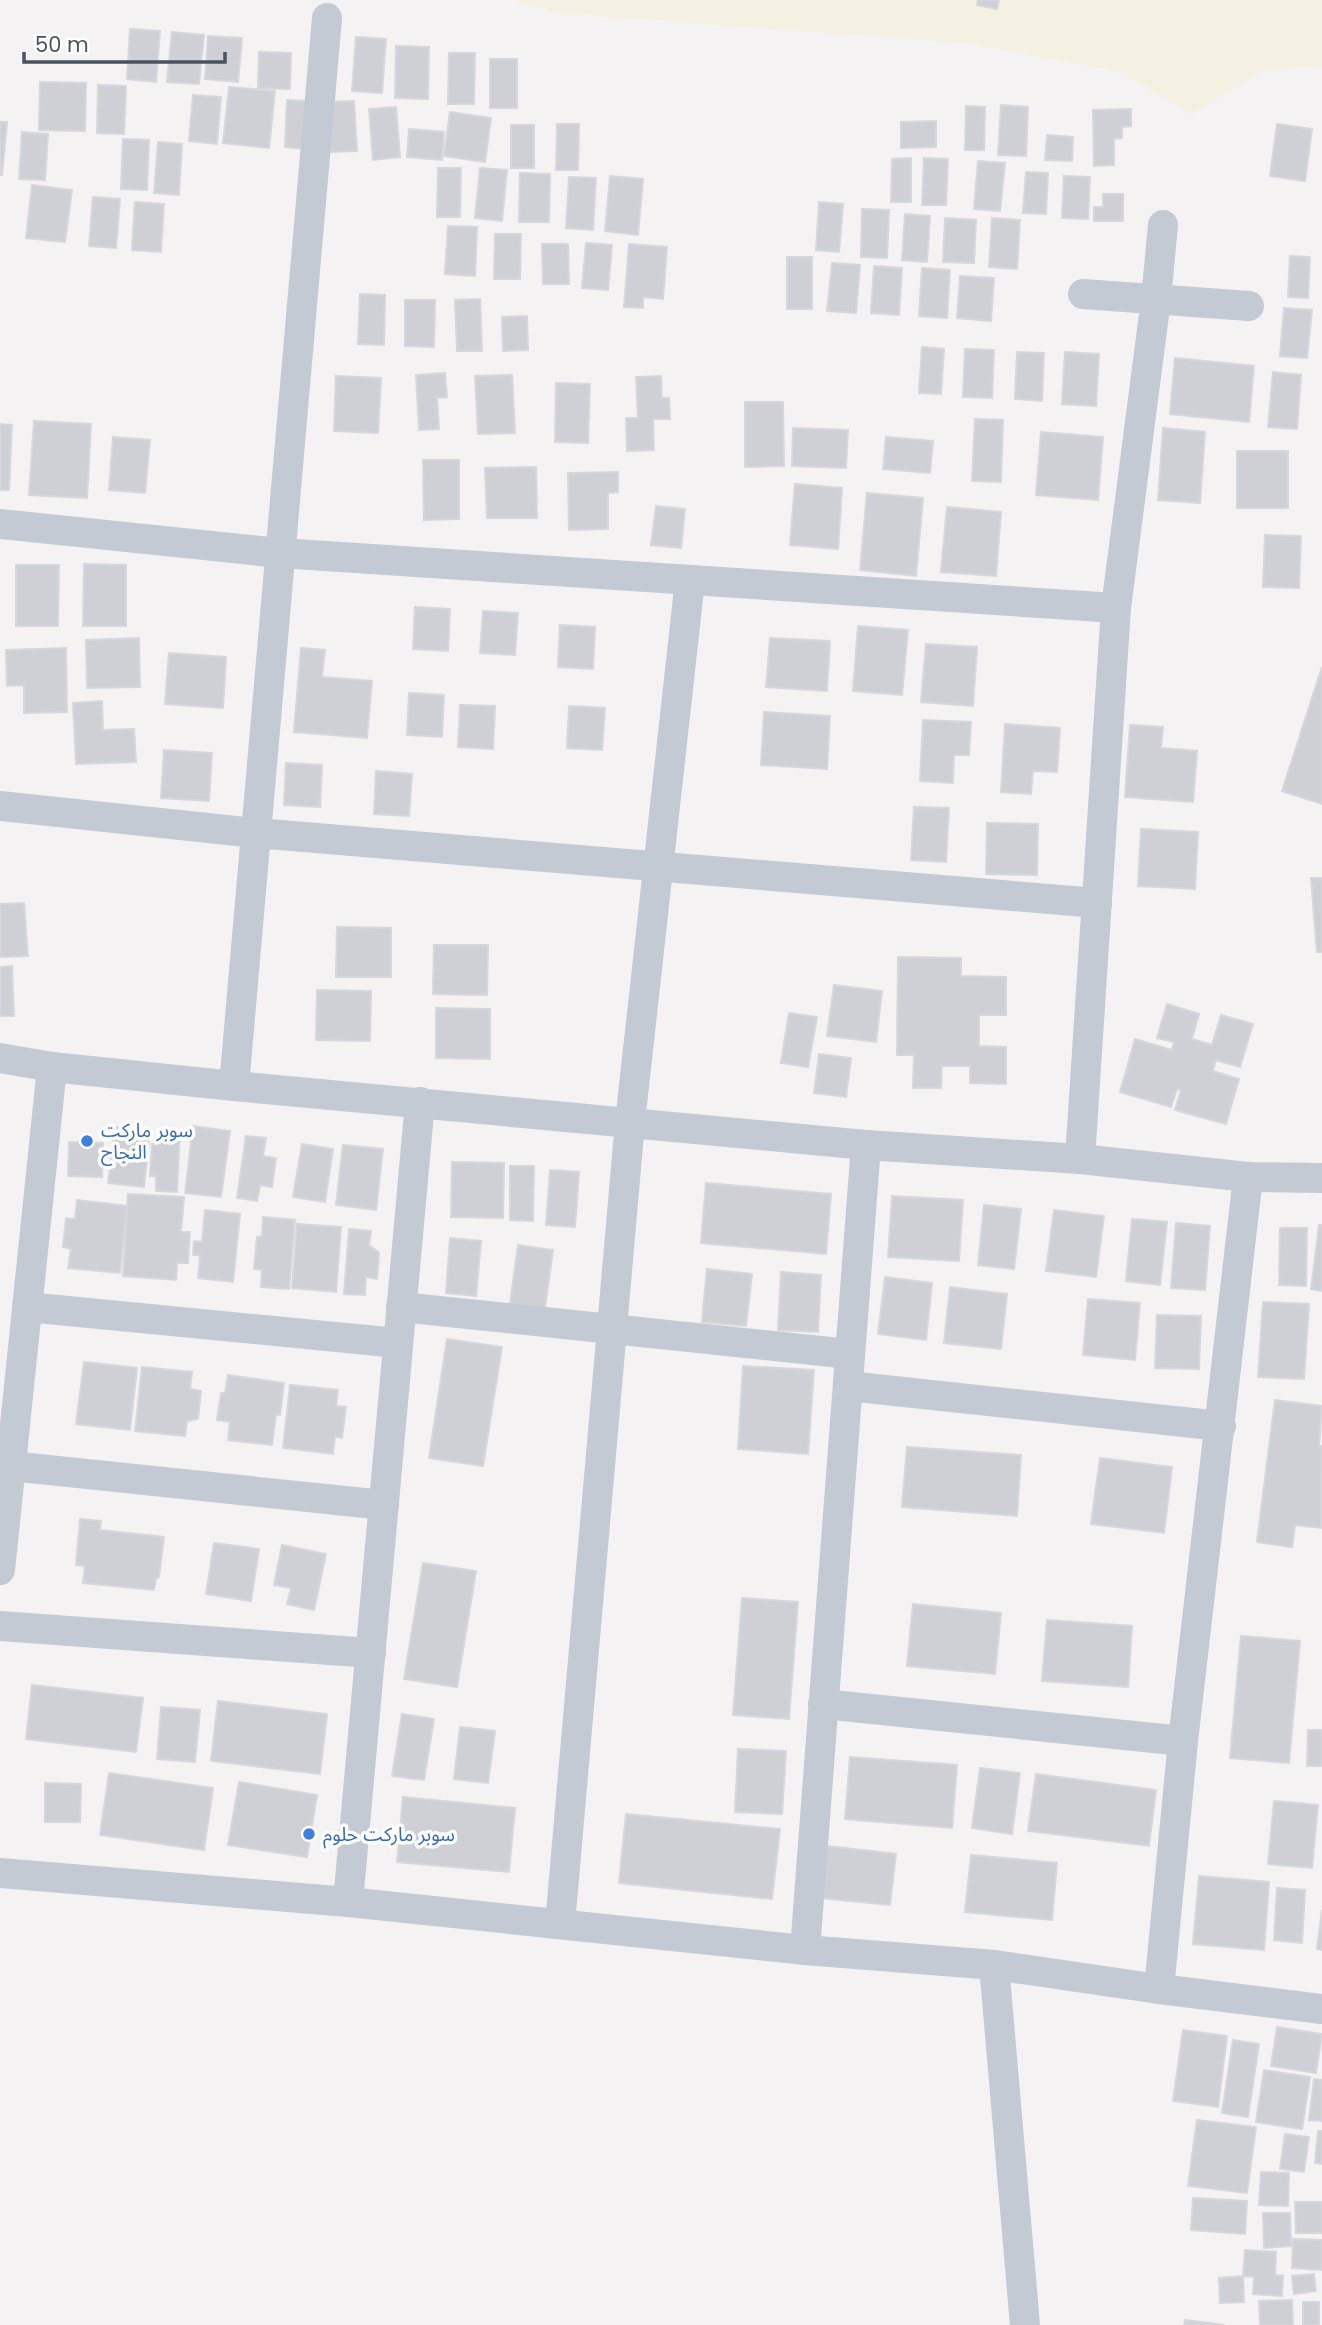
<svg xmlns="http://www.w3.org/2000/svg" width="1322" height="2325" viewBox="0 0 1322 2325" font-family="Poppins,'Noto Sans Arabic',sans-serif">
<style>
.sand{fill:#f4f1e3}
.building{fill:#ced0d6;stroke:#d6d7dd;stroke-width:2}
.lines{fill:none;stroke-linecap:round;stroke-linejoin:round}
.minor{stroke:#c3cad3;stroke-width:30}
.shop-dot{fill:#3f7fe0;stroke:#fff;stroke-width:2.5}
.labels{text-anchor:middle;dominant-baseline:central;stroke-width:7;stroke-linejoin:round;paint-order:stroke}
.shop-label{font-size:19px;fill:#366cbe;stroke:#fff;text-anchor:start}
</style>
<rect width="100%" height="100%" fill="#f4f2f2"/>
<path class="sand" d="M515,0h807v65l-60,6 -71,44 -68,-42 -156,-30 -410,-30z"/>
<g class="building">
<path d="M978,0h21l-2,9 -20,-4z"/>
<path d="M130,29l30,2 -4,51 -29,-3z"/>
<path d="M172,32l32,3 -5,49 -32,-2z"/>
<path d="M208,36l34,2 -4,44 -33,-3z"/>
<path d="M356,37l30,2 -4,54 -30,-2z"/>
<path d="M396,46l33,1 -1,52 -33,-1z"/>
<path d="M259,52l32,1 -1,36 -32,-1z"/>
<path d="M449,53h26l-1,51h-26z"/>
<rect x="490" y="59" width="27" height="49"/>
<path d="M40,82l46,1 -1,48 -46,-1z"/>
<path d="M98,85l28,1 -2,48 -27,-1z"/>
<path d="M229,87l46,4 -6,57 -46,-5z"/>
<path d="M193,95l28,2 -4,47 -28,-3z"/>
<path d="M287,100l22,1 -3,48 -21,-2z"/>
<path d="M354,101l3,50 -26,1 -3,-50z"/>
<path d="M1001,105l27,2 -2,49 -28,-1z"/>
<path d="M966,106l19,1 -1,43h-19z"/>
<path d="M396,107l4,50 -27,3 -4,-51z"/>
<path d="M1131,109v17l-9,1v11l-8,1v26l-20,1 -1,-56z"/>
<path d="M450,112l41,6 -6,44 -41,-6z"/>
<path d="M936,121v26l-35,1v-26z"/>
<path d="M0,122h7l-5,53h-2z"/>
<path d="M557,124h22l-1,46h-22z"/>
<path d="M1277,124l35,5 -7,52 -35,-5z"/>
<rect x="511" y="125" width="23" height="43"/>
<path d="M409,129l35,3 -2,28 -35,-3z"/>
<path d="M22,132l26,2 -3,46 -26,-1z"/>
<path d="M1047,135l26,2 -1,24 -27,-1z"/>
<path d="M123,139l26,1 -2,50 -26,-1z"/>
<path d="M158,142l24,2 -3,51 -25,-2z"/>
<path d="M911,158v44h-20l1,-43z"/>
<path d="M924,158l24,1 -2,46h-24z"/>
<path d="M978,161l27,2 -5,48 -26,-2z"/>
<path d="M438,168h23l-1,49h-23z"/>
<path d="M480,168l27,2 -5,51 -27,-3z"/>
<path d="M1026,172l22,1 -2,41 -23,-1z"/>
<path d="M520,173l30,1 -1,48h-30z"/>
<path d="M610,176l33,3 -5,56 -33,-4z"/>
<path d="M1064,176l26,1 -2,42 -26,-1z"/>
<path d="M569,177l27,1 -3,52 -27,-2z"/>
<path d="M32,185l40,5 -7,52 -39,-4z"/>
<path d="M1103,194h20v27h-29v-14h9z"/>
<path d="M93,197l27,2 -4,49 -27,-2z"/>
<path d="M135,202l29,2 -3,48 -29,-2z"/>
<path d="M819,202l24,2 -4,48 -23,-2z"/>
<path d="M862,209l27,1 -2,48 -26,-1z"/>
<path d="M905,214l25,2 -3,46 -25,-2z"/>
<path d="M945,218l31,2 -2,43 -31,-1z"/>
<path d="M992,218l28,2 -3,49 -28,-2z"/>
<path d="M448,226l29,1 -2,49 -30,-2z"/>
<path d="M495,234h26l-1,45h-26z"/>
<path d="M586,243l26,2 -4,45 -26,-2z"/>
<path d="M542,244h26l1,40h-26z"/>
<path d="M629,244l38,3 -4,52 -20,-2v11l-19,-1z"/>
<path d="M1290,256l20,1 -2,41 -20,-1z"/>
<rect x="787" y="257" width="25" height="52"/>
<path d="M832,263l28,2 -4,48 -29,-2z"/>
<path d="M874,266l28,2 -3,47 -28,-2z"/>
<path d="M922,268l28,2 -3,48 -28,-2z"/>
<path d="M960,276l34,2 -3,43 -34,-3z"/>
<path d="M360,294l25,1 -1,50 -26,-1z"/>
<path d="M480,299l2,52h-25l-2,-51z"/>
<path d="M405,300h30l-1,47 -29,-1z"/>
<path d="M1284,308l28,2 -5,48 -27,-2z"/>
<path d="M527,316l1,34 -25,1 -1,-34z"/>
<path d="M922,347l22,2 -3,45 -22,-1z"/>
<path d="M965,349l29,1 -2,48 -29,-1z"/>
<path d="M1017,352l27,1 -2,48 -27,-2z"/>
<path d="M1065,352l34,2 -3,52 -34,-2z"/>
<path d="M1175,358l79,8 -5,56 -79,-8z"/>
<path d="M1273,372l28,3 -4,54 -29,-2z"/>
<path d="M445,373l2,24 -10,1 2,31 -20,1 -3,-55z"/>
<path d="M512,375l3,58 -37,1 -3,-58z"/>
<path d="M336,376l45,2 -3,55 -44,-2z"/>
<path d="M661,376l1,22h7l1,21h-17l1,31 -27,1 -1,-33h12l-2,-41z"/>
<path d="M556,383l34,1 -2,59 -33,-1z"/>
<path d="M745,402h38l1,64 -39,1z"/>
<path d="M975,419l28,1 -2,62 -29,-1z"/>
<path d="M34,421l57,3 -4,74 -58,-3z"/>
<path d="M0,424l12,1 -3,65h-9z"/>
<path d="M793,428l55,2 -2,38 -54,-2z"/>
<path d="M1163,428l42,4 -5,71 -42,-3z"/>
<path d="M1041,432l62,5 -5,63 -62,-5z"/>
<path d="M113,437l37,3 -5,53 -36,-3z"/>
<path d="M886,437l47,4 -3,32 -47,-4z"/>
<rect x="1237" y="451" width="51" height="57"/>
<path d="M423,460h36v59l-35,1z"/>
<path d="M536,467l1,51h-50l-2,-50z"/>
<path d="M618,472v20l-10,1v36l-39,1 -1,-57z"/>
<path d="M795,484l47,4 -4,61 -48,-4z"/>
<path d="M867,493l56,5 -7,78 -56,-6z"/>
<path d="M656,506l29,3 -4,39 -30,-3z"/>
<path d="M947,507l54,5 -5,64 -55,-4z"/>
<path d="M1265,535l36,1 -2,52 -36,-1z"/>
<path d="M84,564l42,1v61h-43z"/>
<path d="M16,565h43l-1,61h-42z"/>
<path d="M415,607l35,2 -2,42 -35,-2z"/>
<path d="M483,611l35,2 -3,42 -35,-2z"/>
<path d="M560,625l35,2 -2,42 -35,-2z"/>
<path d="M858,626l50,4 -6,65 -49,-4z"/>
<path d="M139,638l1,49 -53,1 -1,-48z"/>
<path d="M770,638l60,3 -3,50 -61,-4z"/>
<path d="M926,644l51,3 -4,59 -52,-4z"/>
<path d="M66,648l1,64 -43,1v-28l-17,1 -1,-36z"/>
<path d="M301,648l24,2 -3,27 50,4 -5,57 -73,-6z"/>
<path d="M169,653l57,4 -3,51 -58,-4z"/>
<path d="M1322,667v137l-40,-13z"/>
<path d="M409,693l35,2 -2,42 -35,-2z"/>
<path d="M102,701l1,29 31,-1 2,33 -60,2 -3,-61z"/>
<path d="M460,705l35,1 -2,43 -35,-2z"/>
<path d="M569,706l36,2 -3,42 -35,-2z"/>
<path d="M764,712l66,4 -3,53 -66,-4z"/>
<path d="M923,720l48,2 -2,33h-15l-1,28 -33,-2z"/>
<path d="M1005,724l55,4 -3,44 -24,-1 -2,23 -30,-2z"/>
<path d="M1130,725l33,2 -2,21 36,3 -4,51 -68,-5z"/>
<path d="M164,750l48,3 -3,48 -48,-3z"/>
<path d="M286,763l36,2 -2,42 -36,-2z"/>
<path d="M376,771l36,3 -3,42 -35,-2z"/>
<path d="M914,807l35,1 -3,54 -35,-2z"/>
<path d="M987,823l51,1 -1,51 -51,-1z"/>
<path d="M1141,829l57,3 -3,57 -57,-3z"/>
<path d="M1311,878h11v74h-5z"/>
<path d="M24,903l4,53 -28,1v-53z"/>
<path d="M337,927l54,1v49h-55z"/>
<path d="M434,945h54l-1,50 -54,-1z"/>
<path d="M898,957l63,1v18l45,1v38h-27v31l27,1v37l-36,-1v-17h-28l-1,22h-28l1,-33h-17z"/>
<path d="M12,966l2,50h-14v-49z"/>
<path d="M834,985l48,6 -6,51 -49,-6z"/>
<path d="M317,990l54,1 -1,50 -54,-1z"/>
<path d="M1167,1004l32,10 -7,25 20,6 9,-30 32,9 -13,43 -24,-7 -3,11 26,8 -13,45 -51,-14 6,-20 -4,-1 -6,18 -51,-15 15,-53 37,11 2,-8 -17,-4z"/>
<path d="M436,1008l54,1v50l-54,-1z"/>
<path d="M789,1013l28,4 -9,50 -27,-4z"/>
<path d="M819,1054l32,4 -5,39 -32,-4z"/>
<path d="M193,1126l37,5 -9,66 -36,-4z"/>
<path d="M115,1127l35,4 -6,56 -36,-4z"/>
<path d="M159,1130l21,1 -3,61 -21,-1v-15h-6l2,-32h6z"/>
<path d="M246,1136l20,2 -3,18 13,2 -4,29 -12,-2 -3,16 -20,-3z"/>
<path d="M69,1142l34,1 -1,34 -34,-1z"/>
<path d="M302,1144l31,5 -8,53 -32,-5z"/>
<path d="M343,1145l40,4 -7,61 -40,-5z"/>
<path d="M452,1162l52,1 -1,55 -52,-1z"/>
<path d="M510,1166h24l-1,55 -23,-1z"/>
<path d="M550,1170l29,2 -4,55 -29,-2z"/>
<path d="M706,1183l125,11 -5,60 -125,-11z"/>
<path d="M128,1194l56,3 -3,35h9l-2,31h-11l-1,17 -53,-4z"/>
<path d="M892,1196l71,4 -4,61 -71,-4z"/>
<path d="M77,1200l50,6 -7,67 -52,-5 3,-19 -8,-2 3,-29 9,1z"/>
<path d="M984,1205l37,4 -7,60 -36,-4z"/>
<path d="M205,1210l35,4 -7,68 -35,-4 2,-23h-7l1,-14 8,1z"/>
<path d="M1054,1210l50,6 -8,61 -50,-6z"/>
<path d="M263,1217l32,3 -6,69 -28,-2 1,-17 -8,-1 3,-32 5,-1z"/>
<path d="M1132,1219l35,3 -7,63 -34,-4z"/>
<path d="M1176,1223l34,3 -5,64 -34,-2z"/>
<path d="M297,1224l44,3 -5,65 -44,-4z"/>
<path d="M1319,1225h3v66l-11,-2z"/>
<path d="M1280,1228h27l-1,58 -27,-1z"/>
<path d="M349,1229l22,2 -2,14 10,8 -2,26 -11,-2 -1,18 -21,-1z"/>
<path d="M450,1238l31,3 -5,55 -30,-3z"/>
<path d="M518,1245l35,5 -8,58 -35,-4z"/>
<path d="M707,1269l45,5 -6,52 -44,-4z"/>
<path d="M781,1272l40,3 -3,57 -40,-2z"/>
<path d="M885,1277l47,6 -6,57 -48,-6z"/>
<path d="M950,1287l57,7 -6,55 -57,-6z"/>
<path d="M1088,1299l52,4 -5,57 -52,-5z"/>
<path d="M1263,1302l46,2 -5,75 -46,-2z"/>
<path d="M1157,1315l44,1 -2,53 -44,-1z"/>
<path d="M447,1339l55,8 -19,119 -54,-8z"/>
<path d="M84,1362l53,6 -7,62 -54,-6z"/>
<path d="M743,1366l71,4 -6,84 -70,-5z"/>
<path d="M142,1367l50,5 -2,17 11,2 -3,28 -11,2 -2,15 -50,-5z"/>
<path d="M228,1375l56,8 -4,32 -4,-1 -4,31 -44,-5 2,-18 -13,-2 4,-27h4z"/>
<path d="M290,1385l48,5 -2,16 10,1 -4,31 -7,-2 -2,18 -50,-6z"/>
<path d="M1275,1400l47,6 -3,40h3l-1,82 -26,-3 -3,22 -35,-5z"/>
<path d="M907,1447l114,8 -4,61 -115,-9z"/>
<path d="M1100,1458l72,9 -8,66 -73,-9z"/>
<path d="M80,1519l21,2 -1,9 64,7 -5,40 -3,2 -2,11 -71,-7 2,-17 -9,-1z"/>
<path d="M214,1543l45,6 -8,52 -45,-7z"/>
<path d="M282,1545l44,9 -12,56 -27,-6 4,-16 -17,-3z"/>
<path d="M423,1563l53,8 -19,116 -53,-8z"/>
<path d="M742,1598l56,4 -9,117 -56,-4z"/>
<path d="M913,1604l88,9 -6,61 -88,-8z"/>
<path d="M1047,1620l85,6 -4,61 -86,-6z"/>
<path d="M1241,1636l59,5 -11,122 -59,-5z"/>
<path d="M32,1685l111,13 -7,54 -110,-13z"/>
<path d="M218,1701l109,13 -7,60 -109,-13z"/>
<path d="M161,1707l39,3 -5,52 -38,-3z"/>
<path d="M402,1714l32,5 -10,61 -32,-4z"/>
<path d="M460,1727l35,4 -7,52 -34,-4z"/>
<path d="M1308,1730h14v36h-15z"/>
<path d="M738,1749l48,2 -4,63 -47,-2z"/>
<path d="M850,1757l107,8 -5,63 -107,-9z"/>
<path d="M980,1768l40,5 -8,61 -40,-6z"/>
<path d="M109,1773l104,15 -9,62 -104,-15z"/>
<path d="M1036,1774l120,16 -7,56 -121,-15z"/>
<path d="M239,1782l78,13 -10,62 -79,-12z"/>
<path d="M45,1783l36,1 -1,38h-35z"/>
<path d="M403,1797l112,11 -6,64 -112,-10z"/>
<path d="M1274,1801l44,4 -6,63 -44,-4z"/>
<path d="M626,1814l154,15 -8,70 -153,-16z"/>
<path d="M827,1846l69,8 -6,51 -69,-7z"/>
<path d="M971,1855l86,8 -5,57 -87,-8z"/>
<path d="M1199,1876l70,6 -5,68 -71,-6z"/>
<path d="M1277,1888l28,2 -3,53 -28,-3z"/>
<path d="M1322,1910v40l-5,-1z"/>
<path d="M1277,2027l45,7 -6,39 -45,-7z"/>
<path d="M1183,2030l44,6 -9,71 -45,-6z"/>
<path d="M1233,2040l26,4 -11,73 -26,-4z"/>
<path d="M1264,2070l46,7 -8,52 -46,-7z"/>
<path d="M1314,2079l8,1v41l-13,-1z"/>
<path d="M1197,2120l59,7 -9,66 -59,-7z"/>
<path d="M1318,2131h4v33l-7,-1z"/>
<path d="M1285,2134l24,3 -5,35 -24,-3z"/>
<path d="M1261,2172l28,1 -1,33 -29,-1z"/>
<path d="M1193,2198l54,3 -2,33 -54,-4z"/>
<path d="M1295,2202h27v31h-26z"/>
<path d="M1263,2213h27l1,33 -27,2z"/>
<path d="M1293,2239l29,1v30l-30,-2z"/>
<path d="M1245,2250l31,2 -1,23 8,1 -1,20 -29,-2 1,-17 -11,-1z"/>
<path d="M1314,2274l2,17 -22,3 -2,-18z"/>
<path d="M1243,2276l1,26 -24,1 -1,-25z"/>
<path d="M1292,2300l1,25h-33l-1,-24z"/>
<rect x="1303" y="2302" width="16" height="23"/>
<path d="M1185,2320l40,5h-41z"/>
</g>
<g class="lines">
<g class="minor">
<path d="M1083,294l166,12"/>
<path d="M0,524l280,29 836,55"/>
<path d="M0,806l256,27 841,70"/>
<path d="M0,1058l52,9 182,19 632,59 214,14 168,18 74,1"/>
<path d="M234,1086l93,-1068"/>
<path d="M1080,1159l36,-551 40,-309 7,-74"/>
<path d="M27,1307l371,36"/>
<path d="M401,1307l449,47"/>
<path d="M848,1386l373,40"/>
<path d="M0,1465l384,40"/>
<path d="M0,1570l52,-503"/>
<path d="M0,1626l371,27"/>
<path d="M823,1704l360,37"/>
<path d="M0,1873l348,29 457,48 189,15 165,24 163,20"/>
<path d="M348,1902l72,-800"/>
<path d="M560,1924l70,-802 60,-542"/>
<path d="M805,1950l61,-805"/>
<path d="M994,1965l31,360"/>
<path d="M1159,1989l24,-248 65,-564"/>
</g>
</g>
<g class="shop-dot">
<circle cx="87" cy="1141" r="7"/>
<circle cx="309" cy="1834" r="7"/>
</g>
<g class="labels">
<g class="shop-label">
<text x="101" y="1130">سوبر ماركت<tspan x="101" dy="22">النجاح</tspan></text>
<text x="323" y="1834">سوبر ماركت حلوم</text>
</g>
</g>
<path d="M24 52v10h201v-10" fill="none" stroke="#495360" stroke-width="3.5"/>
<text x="35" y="52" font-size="21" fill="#495360" stroke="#ffffff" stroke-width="5" paint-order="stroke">50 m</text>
</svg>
